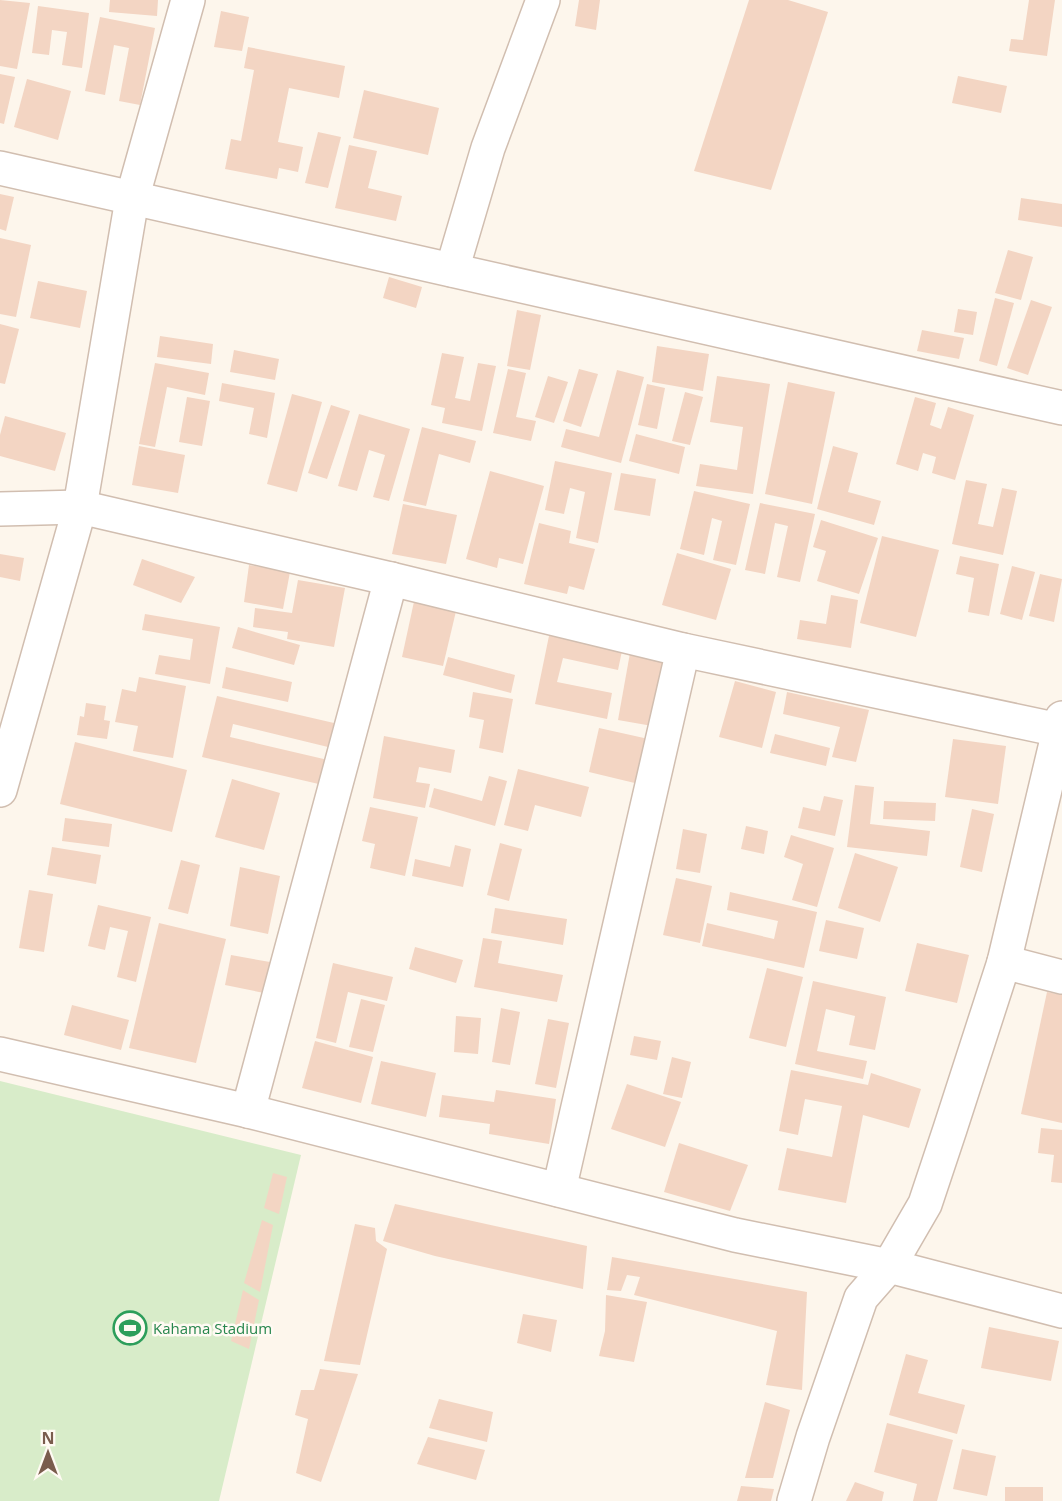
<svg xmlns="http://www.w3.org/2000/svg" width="1062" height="1501" viewBox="0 0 1062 1501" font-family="'Open Sans',sans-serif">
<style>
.green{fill:#d8ecc9}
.building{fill:#f3d5c3}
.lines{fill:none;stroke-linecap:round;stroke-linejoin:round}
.minor-casing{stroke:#d1beb0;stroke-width:36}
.minor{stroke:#fff;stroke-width:33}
.labels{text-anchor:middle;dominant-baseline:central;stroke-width:5;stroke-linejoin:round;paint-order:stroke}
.leisure-label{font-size:15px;fill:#27864d;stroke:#fffaf3;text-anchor:start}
</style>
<rect width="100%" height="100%" fill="#fdf6ec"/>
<path class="green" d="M0,1081l301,74 -82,346h-219z"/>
<g class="building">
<path d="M0,0l30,3 -13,66 -17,-3z"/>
<path d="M110,0h48l-1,16 -48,-4z"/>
<path d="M579,0h21l-4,30 -21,-4z"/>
<path d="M749,0h39l40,12 -57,178 -77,-19z"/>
<path d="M1029,0h26l-8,56 -38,-5 2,-12 12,1z"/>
<path d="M38,6l51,7 -7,55 -20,-3 5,-33 -15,-2 -3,25 -17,-2z"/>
<path d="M221,11l28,6 -7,34 -28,-4z"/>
<path d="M100,17l55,11 -15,77 -21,-4 10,-53 -15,-3 -9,50 -20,-4z"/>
<path d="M248,47l97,19 -6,32 -50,-10 -11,54 25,5 -5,25 -19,-4 -2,11 -52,-10 6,-30 10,2 13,-71 -10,-2z"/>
<path d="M0,74l15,3 -11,47 -4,-1z"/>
<path d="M958,76l49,10 -6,27 -49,-10z"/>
<path d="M27,79l44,12 -13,49 -44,-13z"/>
<path d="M364,90l75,18 -11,47 -75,-17z"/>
<path d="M318,132l23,5 -13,51 -23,-5z"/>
<path d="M349,145l28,6 -9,37 34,8 -6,25 -61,-13z"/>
<path d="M0,194l14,3 -8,34 -6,-2z"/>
<path d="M1021,198l41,6v23l-44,-7z"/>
<path d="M0,238l31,7 -15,72 -16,-3z"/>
<path d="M1008,250l25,7 -12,43 -26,-7z"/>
<path d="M389,277l33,10 -6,21 -33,-10z"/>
<path d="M38,281l49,10 -7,37 -50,-10z"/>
<path d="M995,298l19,5 -17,63 -18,-5z"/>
<path d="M1031,300l21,7 -24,68 -21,-7z"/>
<path d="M958,309l19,3 -4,23 -19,-3z"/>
<path d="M517,310l24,5 -11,55 -23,-4z"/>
<path d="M0,324l19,5 -14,55 -5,-1z"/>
<path d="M922,330l42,8 -5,21 -42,-8z"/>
<path d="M160,336l53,8 -2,20 -54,-7z"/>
<path d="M657,346l52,8 -6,37 -51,-9z"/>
<path d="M234,350l45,9 -4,21 -45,-8z"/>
<path d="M442,353l22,4 -9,41 15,3 8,-38 18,3 -14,65 -40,-8 3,-15 -14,-3z"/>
<path d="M155,363l54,10 -4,22 -38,-8 -12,60 -16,-3z"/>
<path d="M508,369l18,4 -10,44 20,4 -5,20 -38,-8z"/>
<path d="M579,369l19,5 -17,53 -18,-6z"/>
<path d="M617,370l27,7 -23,86 -60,-16 5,-18 33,8z"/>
<path d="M548,376l20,6 -14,41 -19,-6z"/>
<path d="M717,376l53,8 -17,110 -57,-8 4,-22 37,6 6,-43 -33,-5z"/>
<path d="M788,382l47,10 -23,112 -47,-10z"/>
<path d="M222,383l53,10 -8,45 -18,-4 5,-26 -35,-7z"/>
<path d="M647,384l18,4 -8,41 -19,-4z"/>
<path d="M685,392l18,5 -13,48 -18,-4z"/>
<path d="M292,394l30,8 -25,90 -30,-8z"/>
<path d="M187,397l23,4 -8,45 -23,-4z"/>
<path d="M915,397l21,6 -6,22 11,4 7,-22 26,8 -19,65 -23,-7 4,-16 -13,-4 -5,18 -22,-7z"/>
<path d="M331,405l19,6 -23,68 -19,-6z"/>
<path d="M359,414l51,15 -21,72 -16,-4 12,-42 -16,-5 -12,41 -19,-5z"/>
<path d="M5,416l61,17 -11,38 -55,-15v-21z"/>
<path d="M422,427l54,14 -6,22 -31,-9 -13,52 -23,-5z"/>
<path d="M636,434l49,13 -6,27 -50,-13z"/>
<path d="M139,446l46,9 -7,38 -46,-8z"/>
<path d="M833,446l25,7 -10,39 33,9 -7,24 -57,-16z"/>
<path d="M555,461l57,12 -14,70 -22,-5 9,-46 -15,-4 -6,26 -19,-4z"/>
<path d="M490,471l54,15 -21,78 -24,-6 -2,10 -31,-9z"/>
<path d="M621,473l35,6 -6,37 -36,-6z"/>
<path d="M966,480l21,4 -9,40 15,3 9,-39 15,3 -14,64 -51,-11z"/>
<path d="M694,491l56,13 -14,61 -23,-5 9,-39 -10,-3 -8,37 -24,-6z"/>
<path d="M760,503l55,11 -15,68 -23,-5 11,-51 -13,-3 -10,51 -20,-4z"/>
<path d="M403,504l54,11 -11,49 -54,-10z"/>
<path d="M821,520l57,18 -19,56 -42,-13 9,-30 -13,-4z"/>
<path d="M539,523l32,8 -2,12 26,6 -11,41 -15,-4 -2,8 -43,-10z"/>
<path d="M882,536l57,14 -23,87 -56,-14z"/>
<path d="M677,553l54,16 -15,51 -54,-15z"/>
<path d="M0,554l24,4 -4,23 -20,-4z"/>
<path d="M960,556l39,8 -10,52 -21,-4 6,-34 -18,-4z"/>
<path d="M142,559l53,18 -14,26 -48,-18z"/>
<path d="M249,565l41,7 -7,37 -39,-7z"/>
<path d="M1012,566l23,6 -13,48 -22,-6z"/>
<path d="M1040,574l22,5 -8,43 -25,-6z"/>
<path d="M298,580l47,8 -11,59 -47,-8 1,-7 -35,-5 2,-19 37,5z"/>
<path d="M831,595l27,5 -7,48 -54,-9 3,-19 26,4z"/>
<path d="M415,597l42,10 -14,59 -41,-9z"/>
<path d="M145,614l75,13 -10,57 -55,-10 4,-19 31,5 3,-21 -51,-9z"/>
<path d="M238,627l62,18 -6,20 -62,-17z"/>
<path d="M550,631l73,15 -5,24 -55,-12 -6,24 55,11 -5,26 -72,-15z"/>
<path d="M630,653l40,7 -12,67 -40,-7z"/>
<path d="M448,657l67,18 -4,18 -68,-18z"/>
<path d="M226,667l66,15 -4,20 -66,-14z"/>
<path d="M139,677l47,9 -13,72 -40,-7 5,-25 -23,-4 7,-33 14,3z"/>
<path d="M735,681l41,11 -14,56 -43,-11z"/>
<path d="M473,692l40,7 -10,54 -24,-5 5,-28 -15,-3z"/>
<path d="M787,692l82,18 -13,52 -24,-5 8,-30 -57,-13z"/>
<path d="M217,696l117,27 -6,24 -95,-23 -3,13 98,23 -5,25 -121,-28z"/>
<path d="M86,703l20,3 -2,14 6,1 -3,18 -30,-4 3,-19 4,1z"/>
<path d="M599,728l54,12 -10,45 -54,-13z"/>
<path d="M775,734l55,14 -4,18 -56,-13z"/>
<path d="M384,736l71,14 -4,23 -32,-6 -3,15 14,2 -5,24 -52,-10z"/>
<path d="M953,739l53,7 -8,58 -53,-7z"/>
<path d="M75,742l112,28 -15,62 -112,-28z"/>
<path d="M518,769l71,18 -8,30 -46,-12 -7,26 -24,-6z"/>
<path d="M489,776l18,5 -12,45 -66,-19 5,-19 48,13z"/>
<path d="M232,779l48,14 -16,57 -49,-13z"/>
<path d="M855,785l19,2 -4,37 60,7 -3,25 -80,-9z"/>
<path d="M824,796l19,4 -8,36 -37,-8 5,-21 17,4z"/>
<path d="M884,801l52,2 -1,18 -52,-2z"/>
<path d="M370,807l48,10 -13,59 -35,-8 5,-24 -13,-3z"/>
<path d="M972,809l22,5 -12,58 -22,-5z"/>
<path d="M65,818l47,6 -3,23 -47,-6z"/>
<path d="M746,826l22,5 -4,23 -23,-5z"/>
<path d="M683,829l24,5 -7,39 -24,-4z"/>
<path d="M791,835l43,13 -17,59 -25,-7 11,-36 -19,-7z"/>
<path d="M500,843l22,6 -13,52 -22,-6z"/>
<path d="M455,845l16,4 -8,38 -51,-11 3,-17 35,8z"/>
<path d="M52,847l49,8 -5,29 -49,-9z"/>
<path d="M855,853l43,14 -18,55 -42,-14z"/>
<path d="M181,860l19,5 -12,49 -20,-5z"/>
<path d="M240,867l40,9 -12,58 -38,-8z"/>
<path d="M676,878l36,8 -12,57 -37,-8z"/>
<path d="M29,890l24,4 -9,58 -25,-4z"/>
<path d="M730,892l87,20 -13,56 -102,-22 5,-23 67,16 4,-18 -51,-11z"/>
<path d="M98,905l53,12 -15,65 -19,-5 11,-46 -18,-4 -5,23 -17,-4z"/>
<path d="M495,908l72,11 -4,26 -72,-12z"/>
<path d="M826,920l38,8 -7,31 -38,-8z"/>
<path d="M159,923l67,16 -30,124 -67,-15z"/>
<path d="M483,938l19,3 -4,22 65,12 -6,27 -83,-15z"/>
<path d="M917,943l52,12 -12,48 -52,-12z"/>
<path d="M415,947l48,13 -7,23 -47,-14z"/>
<path d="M231,955l39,7 -6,31 -39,-8z"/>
<path d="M333,963l60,14 -6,24 -39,-9 -12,51 -20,-5z"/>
<path d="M767,968l36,9 -17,70 -37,-9z"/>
<path d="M813,981l73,16 -11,53 -26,-5 6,-29 -29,-7 -9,42 50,10 -4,18 -68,-15z"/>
<path d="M1047,992l15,3v128l-41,-9z"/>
<path d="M361,999l24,6 -12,47 -24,-5z"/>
<path d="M72,1005l57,15 -8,30 -57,-15z"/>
<path d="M501,1008l19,4 -10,53 -18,-3z"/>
<path d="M456,1016l25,2 -3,36 -24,-2z"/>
<path d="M548,1019l21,4 -13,65 -21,-4z"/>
<path d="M634,1036l27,5 -4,19 -27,-5z"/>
<path d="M315,1041l58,16 -12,46 -59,-15z"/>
<path d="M672,1057l19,5 -9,36 -19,-4z"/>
<path d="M381,1061l55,12 -10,44 -55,-13z"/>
<path d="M791,1070l77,15 3,-12 50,16 -12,39 -46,-13 -17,88 -68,-13 9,-42 45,9 10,-51 -37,-7 -7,36 -19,-4z"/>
<path d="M627,1084l54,18 -16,45 -54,-18z"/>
<path d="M496,1090l60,9 -7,45 -60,-10 1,-10 -51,-7 3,-22 52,7z"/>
<path d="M1041,1128l21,2v53l-11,-1 3,-27 -16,-2z"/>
<path d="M679,1143l69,22 -18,46 -66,-19z"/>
<path d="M273,1173l14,4 -8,37 -15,-6z"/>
<path d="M395,1204l192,42 -4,43 -148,-33 -52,-15z"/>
<path d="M262,1220l11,5 -13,67 -16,-9z"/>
<path d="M355,1224l20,4 1,13 11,8 -27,116 -36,-4z"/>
<path d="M612,1257l195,35 -5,98 -36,-5 11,-54 -143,-36 6,-18 -13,-2 -6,16 -14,-1z"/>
<path d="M243,1290l16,10 -10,49 -18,-8z"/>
<path d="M606,1295l41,7 -13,60 -35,-6 6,-25z"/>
<path d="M523,1314l34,6 -6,32 -34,-9z"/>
<path d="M989,1327l70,14 -8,40 -70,-13z"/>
<path d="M906,1354l22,6 -10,33 47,12 -8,29 -68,-19z"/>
<path d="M320,1369l38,5 -37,108 -25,-9 12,-54 -13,-4 6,-25h13z"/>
<path d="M439,1399l54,13 -6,30 -58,-14z"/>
<path d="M765,1402l25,8 -17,68h-28z"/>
<path d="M887,1423l66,17 -16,61h-24l4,-17 -43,-12z"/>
<path d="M428,1437l57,13 -9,30 -59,-16z"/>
<path d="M962,1449l34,7 -9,40 -34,-7z"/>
<path d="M855,1482l29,10 -2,9h-36z"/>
<path d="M741,1486l33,3 -3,12h-34z"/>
<rect x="1005" y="1487" width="38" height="14"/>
</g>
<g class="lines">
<g class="minor-casing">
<g id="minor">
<path d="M0,168l1062,240"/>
<path d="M452,270l36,-122 55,-148"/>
<path d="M0,509l80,-2 311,72 292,71 376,80"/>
<path d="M0,790l80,-283 52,-308 56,-199"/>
<path d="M1004,962l58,15"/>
<path d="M0,1054l248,57 487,124 154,31 173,45"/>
<path d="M248,1111l143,-532"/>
<path d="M559,1190l124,-540"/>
<path d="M794,1501l19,-64 48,-139 28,-32 36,-62 25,-75 54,-167 58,-244"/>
</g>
</g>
<use href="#minor" class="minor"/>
</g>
<defs>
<g id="stadium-ring" transform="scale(1.725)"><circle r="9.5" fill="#fffaf3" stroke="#2e9e5b" stroke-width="1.5"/><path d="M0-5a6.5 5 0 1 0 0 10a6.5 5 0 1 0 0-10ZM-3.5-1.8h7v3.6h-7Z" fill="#2e9e5b"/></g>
</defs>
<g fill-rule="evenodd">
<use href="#stadium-ring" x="130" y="1328"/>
</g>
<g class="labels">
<g class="leisure-label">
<text x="153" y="1328">Kahama Stadium</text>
</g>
</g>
<g transform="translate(48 1453)" stroke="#fffaf3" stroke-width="4.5" paint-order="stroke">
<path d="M0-4.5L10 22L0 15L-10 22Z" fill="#7a5c4d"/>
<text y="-9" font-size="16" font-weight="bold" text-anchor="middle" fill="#7a5c4d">N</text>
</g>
</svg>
